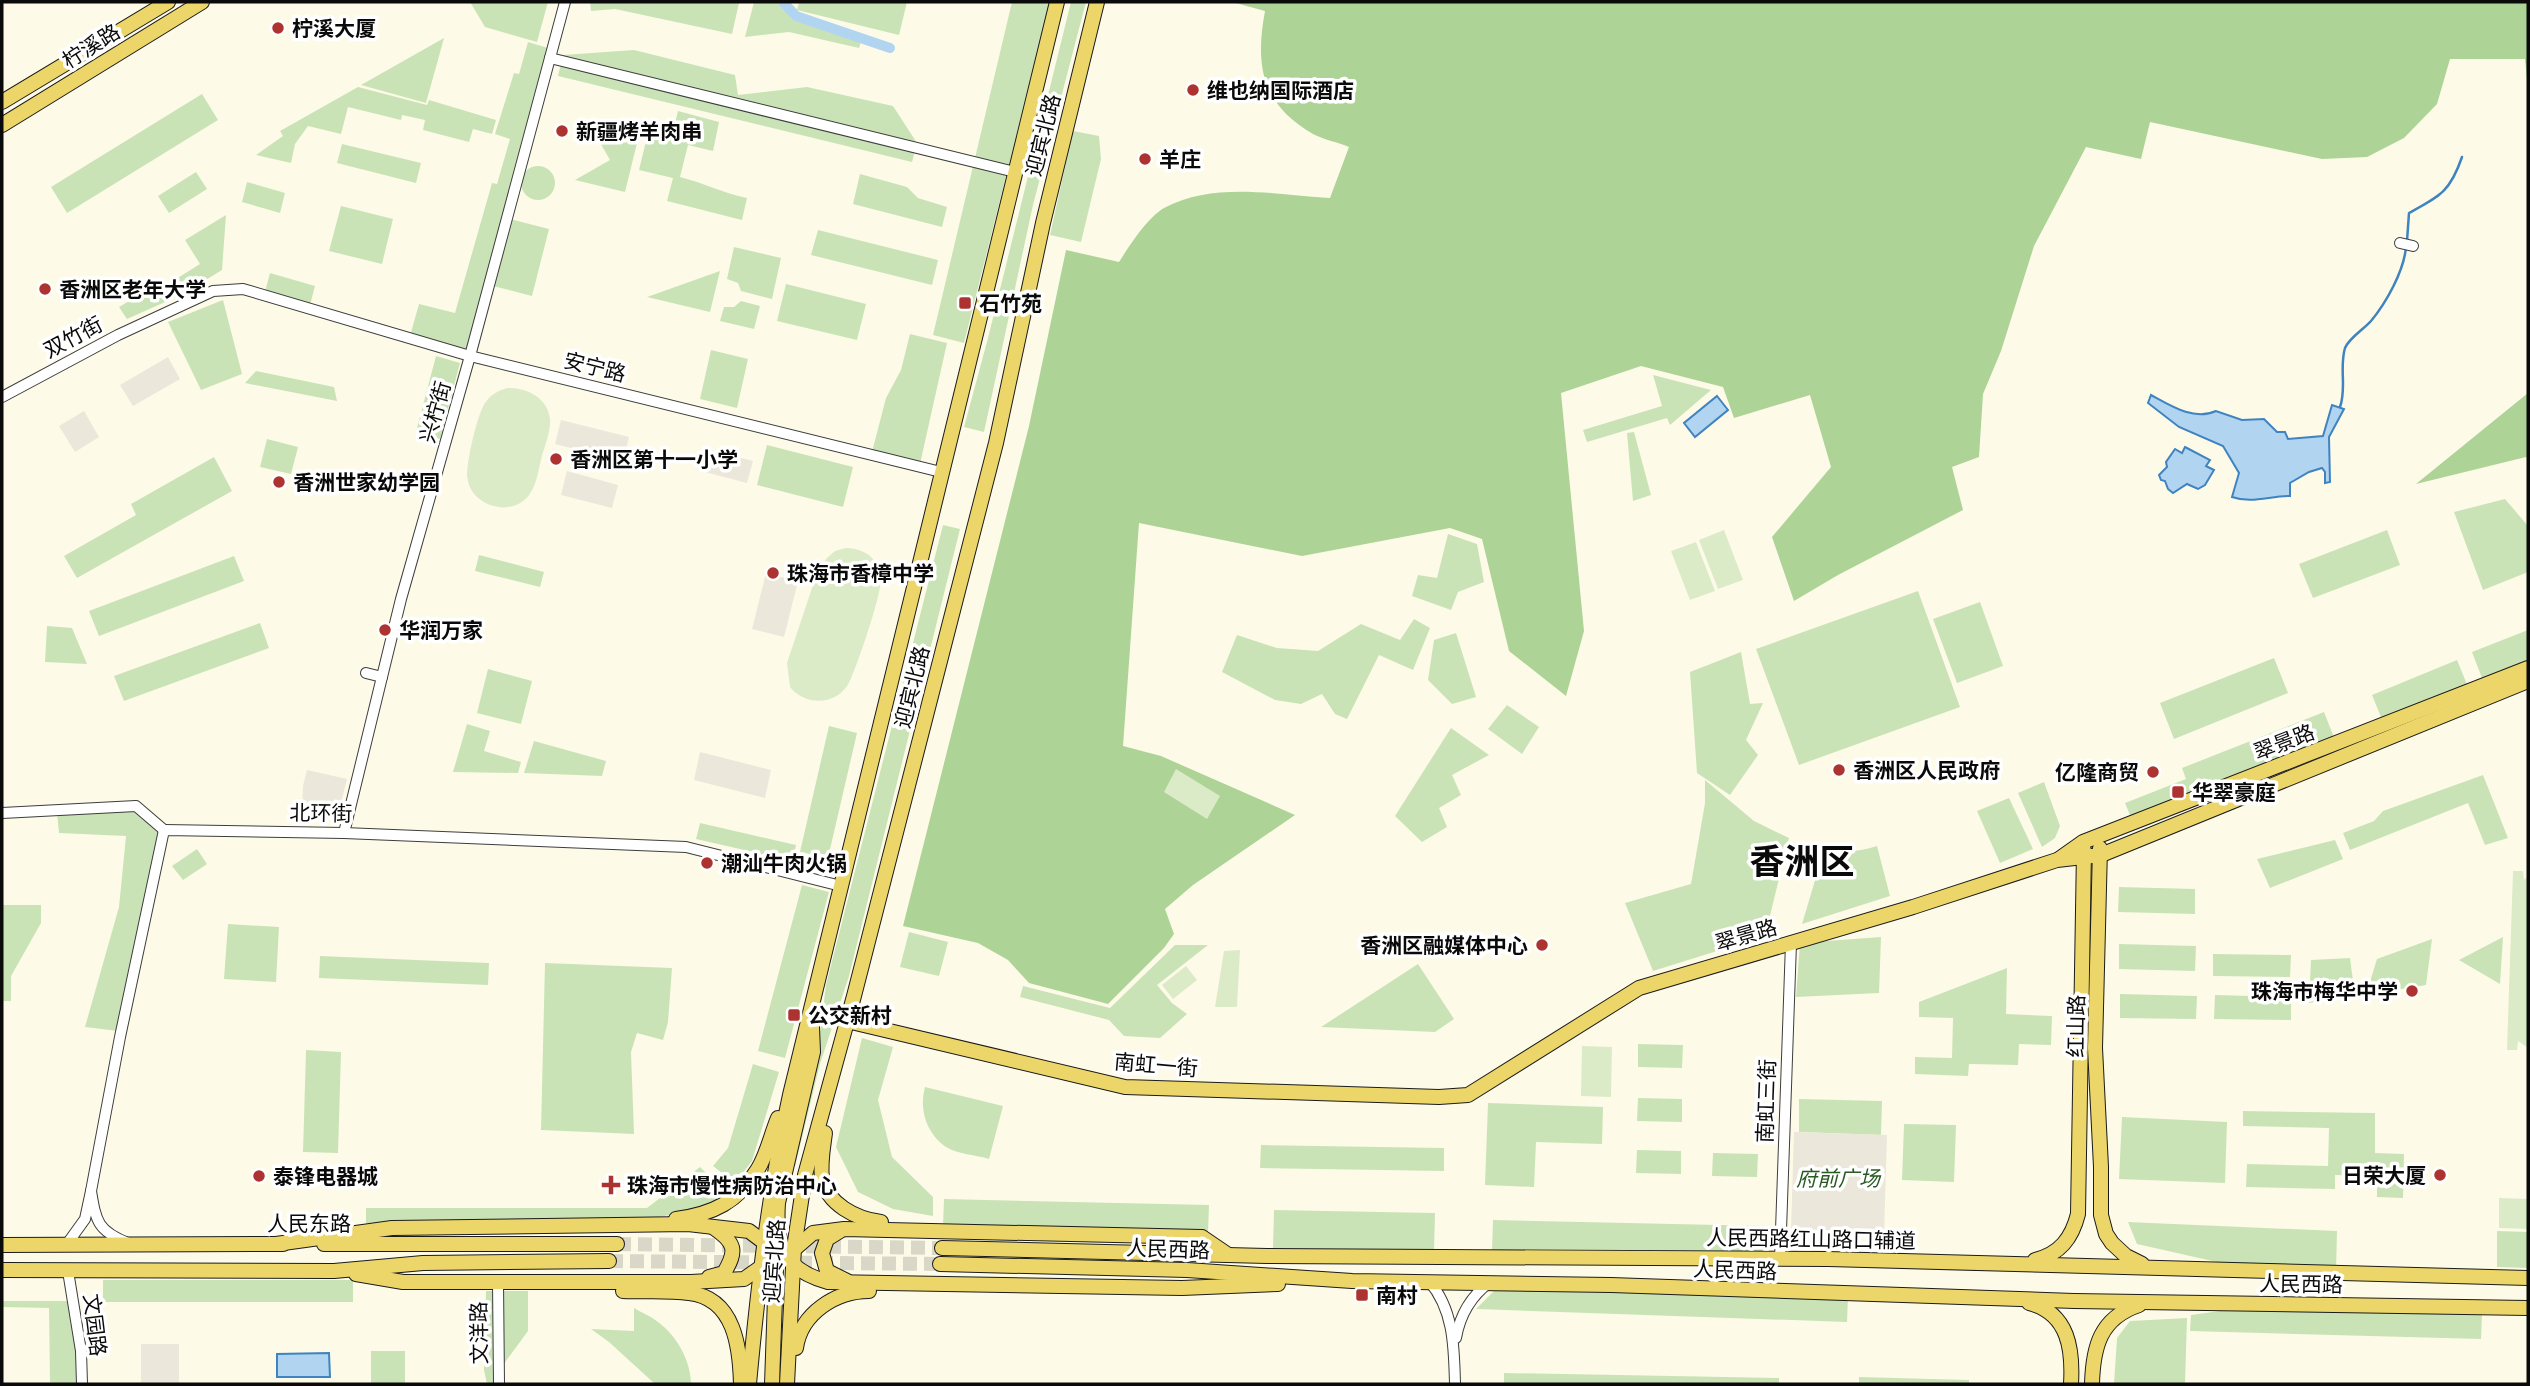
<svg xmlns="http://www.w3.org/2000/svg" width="2530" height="1386" viewBox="0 0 2530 1386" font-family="Lora,'Noto Sans SC',serif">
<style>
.green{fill:#cae3b6}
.forest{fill:#add397}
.pitch{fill:#dcebc7}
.plaza{fill:#ebe7da}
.water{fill:#b1d4f0;stroke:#3f83c0;stroke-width:2}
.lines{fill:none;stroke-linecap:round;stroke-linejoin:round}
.stream{stroke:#3f83c0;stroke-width:2.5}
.canal{stroke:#b1d4f0;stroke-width:10}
.major-tunnel{stroke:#d9d7c7;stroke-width:14;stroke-dasharray:14 7;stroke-linecap:butt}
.minor-casing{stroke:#3d3d3d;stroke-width:12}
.major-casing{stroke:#1b1b1b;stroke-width:16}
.minor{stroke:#fff;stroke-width:10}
.major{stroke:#ecd669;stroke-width:14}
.poi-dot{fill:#ac332f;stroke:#fff;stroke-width:2.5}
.labels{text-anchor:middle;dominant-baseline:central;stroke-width:7;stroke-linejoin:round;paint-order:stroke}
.poi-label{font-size:21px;font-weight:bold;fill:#0a0a0a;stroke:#fff;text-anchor:start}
.street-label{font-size:21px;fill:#0a0a0a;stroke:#fff}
.park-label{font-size:21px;font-style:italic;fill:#295a21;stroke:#fff}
.town-label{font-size:35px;font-weight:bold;fill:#0a0a0a;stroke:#fff}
</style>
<rect width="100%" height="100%" fill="#fdfbe8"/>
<g class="green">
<path d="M470,2h78l-11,40 -52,-15z"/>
<path d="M590,2h144l5,1 -7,31 -117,-25 -24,2z"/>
<path d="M754,2h23l16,18 68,22 -2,6 -70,-16 -44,5z"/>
<path d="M799,2h108l-8,33 -102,-25z"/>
<path d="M1012,2h38l-86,341 -31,-8z"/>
<path d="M1071,2h15l-53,203 -49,227 -20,-5 24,-89z"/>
<path d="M444,38l-18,65 -65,-18z"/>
<path d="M528,42l20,6 -80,304 -58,-16 9,-32 36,9 37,-130 5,1 13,-45 -15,-5 19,-61 5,1z"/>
<path d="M634,50l101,25 3,20 69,-8 86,19 24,37 -5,19 -354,-86 5,-21z"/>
<path d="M358,87l69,18 2,-5 67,20 -4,14 -19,-5 -4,13 -46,-12 2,-10 -23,-5 -1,5 -53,-13 -7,27 -33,-8 -13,18 -4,19 -35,-8 27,-19 -3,-5z"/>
<path d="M202,94l16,26 -151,93 -16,-26z"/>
<path d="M678,111l41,11 -6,29 -25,-6 -8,32c24,6 43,16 67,21l-5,22 -75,-19 6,-23 -34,-8 9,-37 23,6z"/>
<path d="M590,125l48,14 -13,53 -50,-12 35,-20z"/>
<path d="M1073,131l26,5 2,23 -20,83 -31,-7z"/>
<path d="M342,144l79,19 -5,20 -79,-20z"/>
<circle cx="538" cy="183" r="17"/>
<path d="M196,172l11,17 -38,24 -11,-17z"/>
<path d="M860,174l47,13 11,11 29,9 -5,20 -89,-23z"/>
<path d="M247,182l38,11 -5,20 -38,-11z"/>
<path d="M341,206l52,13 -11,45 -53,-13z"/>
<path d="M226,215l-4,55 -39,24 -56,25 -8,-12 41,-24 3,4 37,-23 -15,-24z"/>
<path d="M510,219l39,10 -17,67 -39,-10z"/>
<path d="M818,230l120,30 -6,25 -121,-30z"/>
<path d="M734,247l47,11 -9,41 -31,-8 -3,-8 -11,-4z"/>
<path d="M720,271l-10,41 -63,-15z"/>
<path d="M270,273l45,13 -5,19 -45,-13z"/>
<path d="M786,284l80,20 -9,36 -80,-19z"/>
<path d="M223,300l19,74 -41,16 -33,-68z"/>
<path d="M741,301l19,5 -6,23 -34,-8 4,-14h10z"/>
<path d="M910,334l37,9 -27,121 -48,-12 14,-54 15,-28z"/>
<path d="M711,350l37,9 -11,49 -37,-9z"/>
<path d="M436,356l24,7 -20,76 -24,-7z"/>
<path d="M256,371l78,16 3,14 -92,-18z"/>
<path d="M1653,375l58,15 -41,35 -3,-7 -80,24 -4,-12 79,-24z"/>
<path d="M1634,432l17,63 -18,6 -6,-68z"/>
<path d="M267,439l31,8 -7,27 -31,-7z"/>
<path d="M767,445l86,22 -10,40 -86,-22z"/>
<path d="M214,457l18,34 -155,87 -13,-22 72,-41 -5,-11z"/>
<path d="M2505,499l23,27v46l-45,18 -29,-78z"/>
<path d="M943,525l17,4 -111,447 -29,88 -25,102 -2,-3 23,-99 10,-79z"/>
<path d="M2387,530l13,35 -87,33 -14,-34z"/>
<path d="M1448,534l29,10 7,38 -26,10 -7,18 -39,-14 6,-21 19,3z"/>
<path d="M479,555l65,17 -4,15 -65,-16z"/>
<path d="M234,556l10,25 -145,55 -10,-25z"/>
<path d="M1918,591l42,116 -161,58 -43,-116z"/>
<path d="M1980,602l23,64 -46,17 -24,-64z"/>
<path d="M1414,619l16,9 -17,42 -34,-15 -32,64 -12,-5 -13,-20 -21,10 -26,-4 -53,-28 15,-37 40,13 41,3 43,-27 39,16z"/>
<path d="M260,623l9,25 -145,53 -10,-25z"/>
<path d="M47,626l25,2 15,36 -42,-2z"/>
<path d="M2528,630v30l-46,18 -10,-26z"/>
<path d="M1456,633l20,64 -24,7 -24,-24 6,-40z"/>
<path d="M1741,652l9,52 13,-1 -17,37 12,15 -28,40 -33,-22 -7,-101z"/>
<path d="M2274,658l14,35 -114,46 -14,-36z"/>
<path d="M2457,660l11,27 -85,35 -11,-27z"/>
<path d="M488,669l44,12 -11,43 -44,-11z"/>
<path d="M1507,705l32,22 -17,27 -34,-25z"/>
<path d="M2324,712l11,28 -203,80 -7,-17 61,-24 -4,-11z"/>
<path d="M467,724l23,7 -6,20 37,11 -3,11 -65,-1z"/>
<path d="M829,726l28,7 -29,125 -28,-6z"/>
<path d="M1451,728l38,27 -37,20 9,20 -22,13 8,19 -25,15 -27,-26z"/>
<path d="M534,741l72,20 -4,15 -78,-3z"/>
<path d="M2483,775l25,63 -23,7 -17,-42 -118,47 -7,-17 31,-12 9,-10z"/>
<path d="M1705,780l49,41 35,17 -24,98 -112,35 -28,-68 66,-19 14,-81z"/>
<path d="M2044,782l16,44 -5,12 -13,9 -24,-54z"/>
<path d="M2009,798l24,51 -33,14 -23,-52z"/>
<path d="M136,812l24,20 -42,199 -33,-4 34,-120 7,-71 -67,-3 -2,-20z"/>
<path d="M700,823l96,22 -3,16 -97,-22z"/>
<path d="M2335,840l8,19 -73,29 -13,-29z"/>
<path d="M1877,846l13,50 -88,28 23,-77c19,6 33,5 52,-1z"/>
<path d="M197,849l10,15 -24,16 -11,-14z"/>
<path d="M802,885l27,7 -44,166 -27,-7z"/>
<path d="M2119,887l76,2v25l-77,-2z"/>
<path d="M2,905h39v18l-30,53v25h-9z"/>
<path d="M228,924l51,3 -3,55 -52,-3z"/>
<path d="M909,932l39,10 -9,34 -39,-9z"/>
<path d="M1881,937l-2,56 -83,4 4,-54z"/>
<path d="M2503,937l-3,47 -41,-24z"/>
<path d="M2432,939l-6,46 -55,9 -2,-9 8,-26z"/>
<path d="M2119,944l77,2 -1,25 -76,-2z"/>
<path d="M1175,945h33l-51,40 15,18 15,11 -27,24 -36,-2 -15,-16 -89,-23 3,-11 87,22z"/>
<path d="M2213,954l78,1 -1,22 -77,-1z"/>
<path d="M320,956l169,7 -1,22 -169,-7z"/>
<path d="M2350,958l5,38 -46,7 2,-43z"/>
<path d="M545,963l127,5 -4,54 -5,18 -26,-7 -6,19 3,82 -93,-4z"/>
<path d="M1418,964l36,55 -19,13 -114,-5z"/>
<path d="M2007,968l-1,46 46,2 -1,29 -32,-1 -1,21 -49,-1 -1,12 -53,-2v-17l37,1 1,-40 -34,-1v-15z"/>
<path d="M2120,994l77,2 -1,23 -76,-1z"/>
<path d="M2215,995l76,2v23l-77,-1z"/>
<path d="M862,1038l31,9 -15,53 14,57 41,40v19l-40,-7 -35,-17 -22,-45z"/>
<path d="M1638,1044l45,1 -1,23 -44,-1z"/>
<path d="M306,1050l35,2 -3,101 -35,-1z"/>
<path d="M753,1064l26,8 -27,89 -17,22 -22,-17 15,-18z"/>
<path d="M925,1087l78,19 -14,53c-12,-4 -33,-5 -43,-12 -20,-14 -27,-38 -21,-60z"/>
<path d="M1638,1098l44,1v23l-45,-1z"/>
<path d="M1799,1099l83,2 -1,34 -82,-3z"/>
<path d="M1488,1103l115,4 -1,37 -66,-2 -2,45 -49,-2z"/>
<path d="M2243,1111l132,2v40l29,1 -1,44 -26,-1v-21l-42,-1v14l-89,-2 1,-23 81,2 1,-38 -86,-2z"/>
<path d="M2122,1117l105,5 -2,61 -106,-4z"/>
<path d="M1904,1124l52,1 -2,57 -52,-2z"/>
<path d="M1261,1145l183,3v23l-184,-3z"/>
<path d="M1637,1150l44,1v23l-45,-1z"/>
<path d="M1713,1153l45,1 -1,23 -45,-1z"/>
<path d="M700,1167l28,28 -32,15 -48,9 -282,4v-15h281z"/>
<path d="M944,1199l265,6 -1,27 -265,-6z"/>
<path d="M1274,1210l161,3 -1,38 -161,-3z"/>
<path d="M1493,1220l273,6 -1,31 -273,-6z"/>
<path d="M2128,1222l209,9 -1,42 -106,-8 -93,-21z"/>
<path d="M2497,1231l31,1v36l-31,-1z"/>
<rect x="103" y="1280" width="250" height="22"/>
<path d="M1497,1288l351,9 -1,25 -371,-13z"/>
<path d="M486,1291h42v40l-33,45 9,8h-17l-3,-14z"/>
<path d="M2,1301h65l9,52 1,31h-27l-1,-76 -47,-1z"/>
<path d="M2256,1306l226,8 -1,25 -291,-8 1,-16z"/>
<path d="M634,1308c8,5 17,8 24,14 19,14 33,39 33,62h-36l-46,-42 -18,-13 43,2z"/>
<path d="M2187,1318l-2,66h-71l3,-46 13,-17z"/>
<rect x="371" y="1351" width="34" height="33"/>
<path d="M1504,1373l275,5v6h-275z"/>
<path d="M1859,1377l110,3v4h-110z"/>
</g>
<g class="forest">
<path d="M1232,2h1296v87l-3,-30h-75l-13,45 -33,34 -37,19 -45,2 -172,-37 -9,37 -55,-12 -52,99 -33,105 -18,43 -4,63 -27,10 11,43 -125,65 -44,26 -22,-64 59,-70 -21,-72 -76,23 -11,-31 -82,-21 -80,27 23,238 -18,65 -57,-45 -27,-112 -32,-11 -148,28 -163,-33 -16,223 38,10 134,59 -102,70 -28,24 9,25 -10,14 -56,56 -79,-21 -21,-23 -30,-17 -75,-17 126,-500 37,-176 53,12c11,-17 28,-44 45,-54 50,-27 112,-13 166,-10l19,-51c-11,-5 -25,-7 -36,-13 -52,-30 -58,-69 -48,-123z"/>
<path d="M2528,393v66l-2,-2 -110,27z"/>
</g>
<g class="pitch">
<path d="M507,388c20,-1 41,10 43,31 1,12 -5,26 -8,37 -3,11 -5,27 -11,36 -12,21 -41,19 -56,3 -5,-6 -7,-12 -8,-19 0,-16 10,-61 18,-73 6,-9 13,-12 22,-15z"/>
<path d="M1724,530l19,50 -25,9 -19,-49z"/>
<path d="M1696,542l19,49 -25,9 -19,-49z"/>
<path d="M846,548c12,0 25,5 31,17 3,6 4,15 3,21 -1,15 -24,84 -31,97 -13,23 -44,23 -59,4l-3,-24 30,-90 10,-15 8,-7z"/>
<path d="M1176,769l44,27 -13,23 -43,-27z"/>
<path d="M2513,871h10l1,9 4,-4v172l-10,-7 -1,9h-10z"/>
<path d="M1240,950l-3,57h-22l9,-56z"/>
<path d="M1186,966l11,14 -24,19 -11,-14z"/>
<path d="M1582,1046l30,1 -1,50 -30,-1z"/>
<path d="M2499,1198l29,1v30l-29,-1z"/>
</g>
<g class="plaza">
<path d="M168,357l12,22 -47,27 -13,-21z"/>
<path d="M84,411l15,26 -24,15 -16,-26z"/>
<path d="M561,420l68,17 -6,24 -68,-17z"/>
<path d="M711,450l42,11 -6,22 -42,-11z"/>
<path d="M567,471l51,14 -6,23 -51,-13z"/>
<path d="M766,573l32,8 -14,56 -32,-8z"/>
<path d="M700,752l71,18 -6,28 -71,-18z"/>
<path d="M307,770l40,9 -10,40 -35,-8 1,-25z"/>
<path d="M1794,1132l93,3 -3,100 -93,-4z"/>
<rect x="141" y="1344" width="38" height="40"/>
</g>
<g class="water">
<path d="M2151,395c20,11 43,26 65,16l26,9 22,-1 13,13h8l3,7 35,-3 9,-31 12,4 -15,28 1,45 -5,1v-11l-3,-4 -13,4 -19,11v13c-21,0 -38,8 -58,1l7,-24 -16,-27 -44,-19 -31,-24z"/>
<path d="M1717,396l11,14 -33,27 -11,-14z"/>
<path d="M2185,447l25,13 -4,6 8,4 -9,15 -7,4 -11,-5 -14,9 -5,-4 -3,-8 -4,-1 -2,-5 8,-8 -1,-5 9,-13 7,4z"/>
<path d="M329,1353l1,24h-53v-23z"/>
</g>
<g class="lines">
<g class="stream">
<path d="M2407,241l2,-28c31,-17 41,-21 53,-56"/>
<path d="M2340,407c7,-19 -1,-39 5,-59 4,-10 19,-19 26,-27 15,-18 33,-50 35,-74"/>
</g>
<path class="canal" d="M783,2l13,14 94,32"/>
<g class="major-tunnel">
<path d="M617,1244l325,4"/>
<path d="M609,1261l331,3"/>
</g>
<g class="minor-casing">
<g id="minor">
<path d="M550,58l465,114"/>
<path d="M2400,243l13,3"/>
<path d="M2,397l116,-62 95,-44 30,-2 227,67 471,116"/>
<path d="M366,673l16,4"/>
<path d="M2,813l134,-7 28,24"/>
<path d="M344,833l57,-234 69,-243 95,-354"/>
<path d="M91,1191l29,-154 44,-207 180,3 342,14 155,39"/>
<path d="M67,1244l18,-25 6,-28c5,31 7,40 37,52"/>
<path d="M1780,1259l11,-316"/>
<path d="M68,1271l13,80 1,33"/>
<path d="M1429,1281c25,29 25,66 26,103"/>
<path d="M498,1282l1,102"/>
<path d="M1456,1338c4,-23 15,-42 34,-56"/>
</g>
</g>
<g class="major-casing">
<g id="major">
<path d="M2,102l166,-100"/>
<path d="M2,125l200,-123"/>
<path d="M2100,848l-5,200 6,119v48l5,19 6,9 14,13 16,8"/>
<path d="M2059,859l24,-17 445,-174"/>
<path d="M847,1021l278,66 314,10 29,-2 171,-107 274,-81 144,-47 44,-5 427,-174"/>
<path d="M812,1027l1,25 -35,151c-3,43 6,67 50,79l354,6 96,-4"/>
<path d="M825,1133c-2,15 -5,30 -3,45 5,26 34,41 59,44"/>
<path d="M676,1219c37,-5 62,-17 82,-50 9,-15 13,-34 20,-51"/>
<path d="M840,1231l-13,8 -5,14 5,18 20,10"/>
<path d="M276,1244l116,-16 296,-4 61,7 16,12 11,26 -4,115"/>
<path d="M324,1244h293"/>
<path d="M2,1245l281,-1"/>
<path d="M942,1248l325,8 561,3 700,19"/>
<path d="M791,1252l22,-19 31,-4 358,8 25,17"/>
<path d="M2035,1260c25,-6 37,-22 43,-46l6,-364"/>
<path d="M940,1264l247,6 165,11 259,4 463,16 454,7"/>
<path d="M2,1270l332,1 89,-8 186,-2"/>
<path d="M356,1274l47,8h288l53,-3 20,-14"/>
<path d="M709,1277l15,-4c13,-22 12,-30 -10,-45"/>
<path d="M623,1291c22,1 45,-1 66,2 46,5 51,55 52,91"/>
<path d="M2029,1303c40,10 44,47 42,81"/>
<path d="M796,1348c5,-35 40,-57 73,-57"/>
<path d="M749,1384c9,-97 20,-193 41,-289l267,-1093"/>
<path d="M787,1384l7,-136 11,-73 49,-179 142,-553 47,-220 54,-221"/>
<path d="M2092,1384c1,-37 8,-66 47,-79"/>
</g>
</g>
<use href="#minor" class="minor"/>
<use href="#major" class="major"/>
</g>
<g class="poi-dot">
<circle cx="278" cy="28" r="7"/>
<circle cx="1193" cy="90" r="7"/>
<circle cx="562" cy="131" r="7"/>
<circle cx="1145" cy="159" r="7"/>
<circle cx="45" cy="289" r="7"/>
<rect x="958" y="296" width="14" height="14" rx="3.5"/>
<circle cx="556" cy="459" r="7"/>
<circle cx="279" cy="482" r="7"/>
<circle cx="773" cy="573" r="7"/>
<circle cx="385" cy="630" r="7"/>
<circle cx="1839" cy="770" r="7"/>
<circle cx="2153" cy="772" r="7"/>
<rect x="2171" y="785" width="14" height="14" rx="3.5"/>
<circle cx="707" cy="863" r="7"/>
<circle cx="1542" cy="945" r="7"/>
<circle cx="2412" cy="991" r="7"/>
<rect x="787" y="1008" width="14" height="14" rx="3.5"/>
<circle cx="2440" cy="1175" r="7"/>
<circle cx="259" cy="1176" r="7"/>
<path d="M607.5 1174.5h7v7h7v7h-7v7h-7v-7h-7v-7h7z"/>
<rect x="1355" y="1288" width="14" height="14" rx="3.5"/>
</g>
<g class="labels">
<g class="poi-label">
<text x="292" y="28">柠溪大厦</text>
<text x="1207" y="90">维也纳国际酒店</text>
<text x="576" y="131">新疆烤羊肉串</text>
<text x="1159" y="159">羊庄</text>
<text x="59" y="289">香洲区老年大学</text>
<text x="979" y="303">石竹苑</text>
<text x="570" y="459">香洲区第十一小学</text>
<text x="293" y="482">香洲世家幼学园</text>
<text x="787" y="573">珠海市香樟中学</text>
<text x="399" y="630">华润万家</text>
<text x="1853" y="770">香洲区人民政府</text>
<text x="2139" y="772" text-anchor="end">亿隆商贸</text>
<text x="2192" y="792">华翠豪庭</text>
<text x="721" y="863">潮汕牛肉火锅</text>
<text x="1528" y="945" text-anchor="end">香洲区融媒体中心</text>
<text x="2398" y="991" text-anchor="end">珠海市梅华中学</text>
<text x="808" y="1015">公交新村</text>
<text x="2426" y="1175" text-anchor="end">日荣大厦</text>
<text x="273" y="1176">泰锋电器城</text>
<text x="627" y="1185">珠海市慢性病防治中心</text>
<text x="1376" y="1295">南村</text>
</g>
<g class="street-label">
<text transform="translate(91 46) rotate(-32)">柠溪路</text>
<text transform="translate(1043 135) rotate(-76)">迎宾北路</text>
<text transform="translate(73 337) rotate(-28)">双竹街</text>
<text transform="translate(595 367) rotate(14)">安宁路</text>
<text transform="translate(435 412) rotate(-74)">兴柠街</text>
<text transform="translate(912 687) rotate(-76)">迎宾北路</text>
<text transform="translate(2284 742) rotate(-21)">翠景路</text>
<text transform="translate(321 813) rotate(1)">北环街</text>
<text transform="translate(1746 935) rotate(-16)">翠景路</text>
<text transform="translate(2076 1026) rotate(-89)">红山路</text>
<text transform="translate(1156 1065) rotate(5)">南虹一街</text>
<text transform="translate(1766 1101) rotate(-88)">南虹三街</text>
<text x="309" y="1223">人民东路</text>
<text transform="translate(1811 1239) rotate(1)">人民西路红山路口辅道</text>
<text transform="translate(1168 1249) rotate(2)">人民西路</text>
<text transform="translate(774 1261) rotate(-86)">迎宾北路</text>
<text transform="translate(1735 1270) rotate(2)">人民西路</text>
<text transform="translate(2301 1284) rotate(1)">人民西路</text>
<text transform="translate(95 1325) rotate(83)">文园路</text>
<text transform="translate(479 1333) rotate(-91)">文洋路</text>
</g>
<g class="park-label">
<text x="1838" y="1178">府前广场</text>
</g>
<g class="town-label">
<text x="1802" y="861">香洲区</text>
</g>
</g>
<rect width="2530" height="1386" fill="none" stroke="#0a0a0a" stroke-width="7"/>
</svg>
